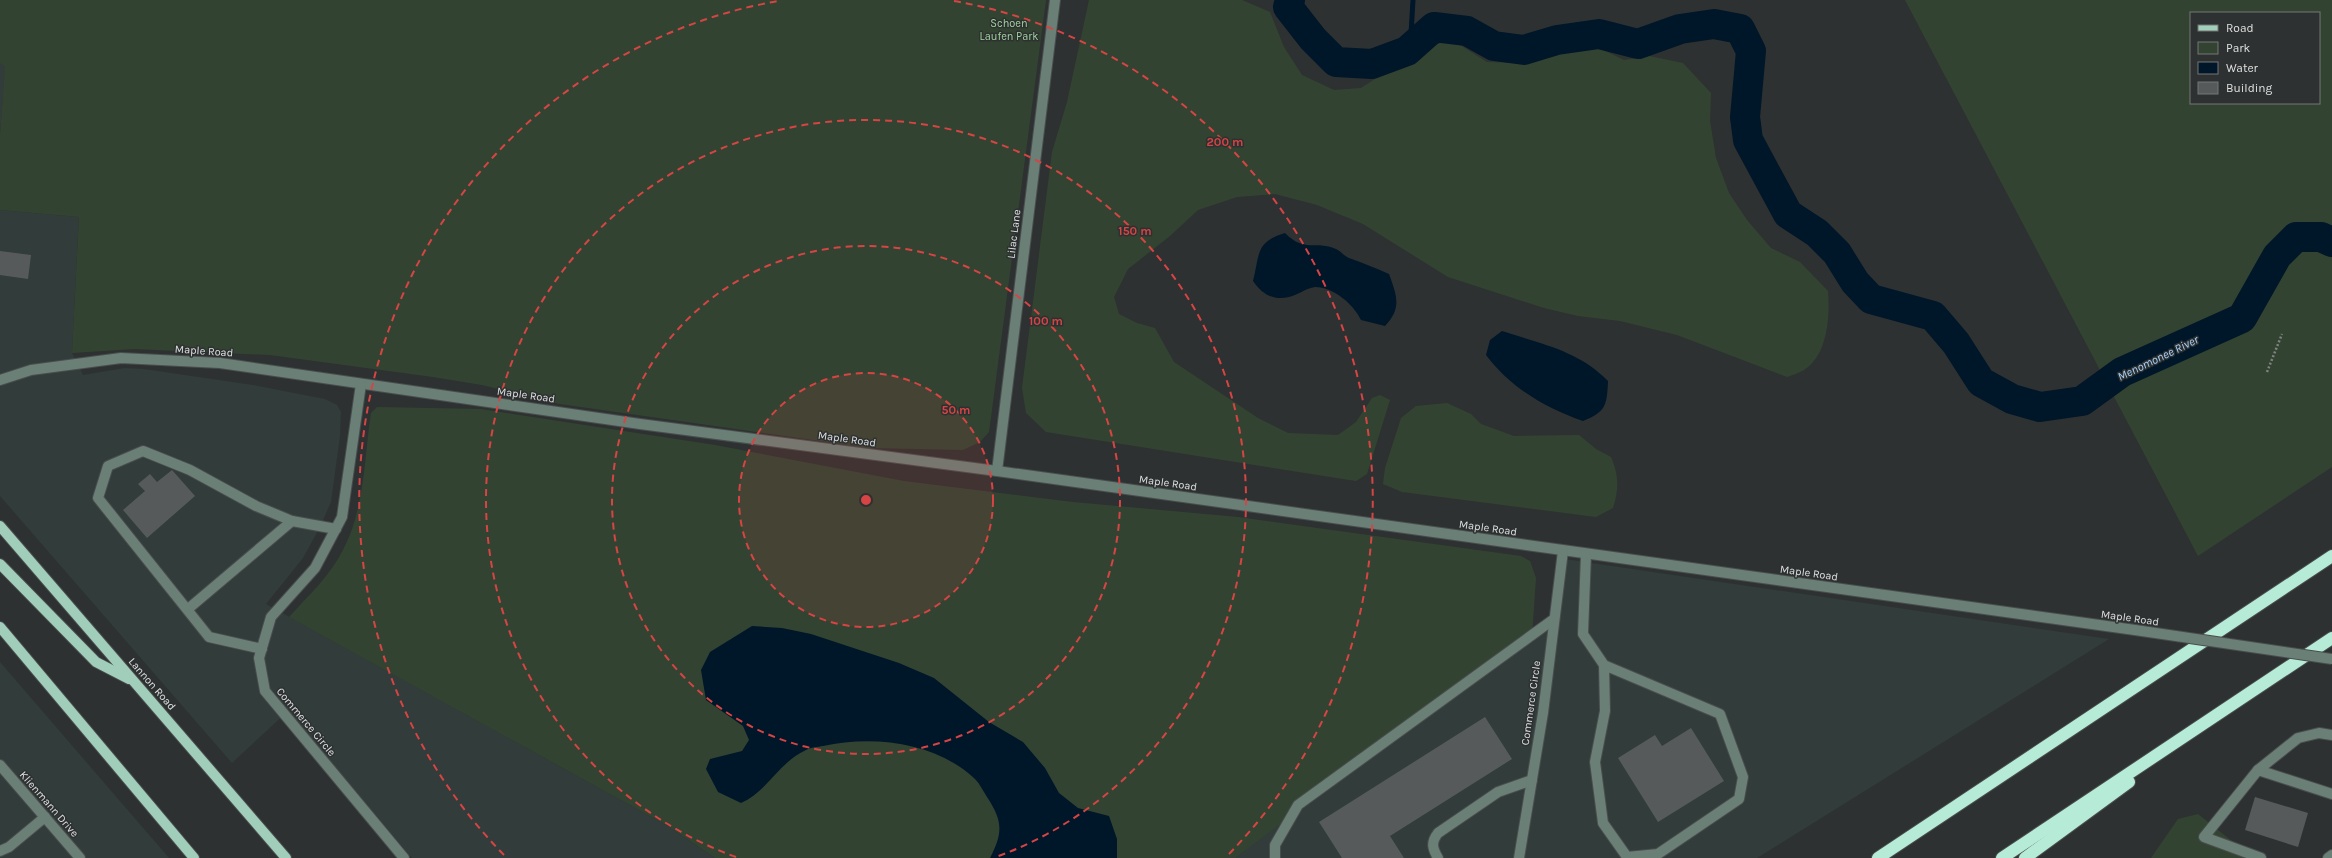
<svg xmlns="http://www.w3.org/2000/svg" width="2332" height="858" viewBox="0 0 2332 858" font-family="Karla,sans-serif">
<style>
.built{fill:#313c3b}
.green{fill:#324431;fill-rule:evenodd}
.water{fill:#001629}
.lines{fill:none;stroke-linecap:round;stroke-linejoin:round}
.stream{stroke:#001629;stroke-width:5}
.river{stroke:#001629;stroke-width:30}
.building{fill:#575a5b}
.minor-casing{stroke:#4a4d4d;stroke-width:12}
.major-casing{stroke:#4a4d4d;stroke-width:12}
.highway-casing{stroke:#4a4d4d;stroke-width:14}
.path{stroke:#7f8282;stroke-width:2.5;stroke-dasharray:2 2;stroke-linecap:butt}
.minor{stroke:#6a7f76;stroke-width:10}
.major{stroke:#a1cdbb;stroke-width:10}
.highway{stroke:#b6ecd7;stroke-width:12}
.minor-bridge-casing{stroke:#4a4d4d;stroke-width:12;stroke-linecap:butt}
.minor-bridge{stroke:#6a7f76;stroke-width:10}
.ring{fill:none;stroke:#d74444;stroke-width:2;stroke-dasharray:7 5}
.labels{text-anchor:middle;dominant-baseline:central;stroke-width:3;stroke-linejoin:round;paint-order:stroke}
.park-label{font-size:11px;fill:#a1d49e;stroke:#2e3131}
.street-label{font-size:11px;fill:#dee0e0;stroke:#2e3131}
.water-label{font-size:12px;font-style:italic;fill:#a9d5fe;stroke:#2e3131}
.centre{fill:#d74444;stroke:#2e3131;stroke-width:2}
.ring-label{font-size:12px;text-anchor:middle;font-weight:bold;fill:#d74444;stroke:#2e3131;stroke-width:3;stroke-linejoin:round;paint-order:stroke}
</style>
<rect width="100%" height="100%" fill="#2e3131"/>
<g class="built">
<path d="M0,44l7,1 -7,90z"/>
<path d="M0,210l79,7 -7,136 11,22 42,-7 19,1 109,16 72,14 12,6 4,7 -1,24 -9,66 -11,25 -17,31 -37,46 400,221 49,33h-303l-124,-147 -56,52 -232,-267z"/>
<path d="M1558,558l551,81 -352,219h-543l335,-233z"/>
<path d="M0,662l169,196h-169z"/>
</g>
<g class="green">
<path d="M0,0h1046l-57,432 -9,10 -17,8 -94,-2 -309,-44 -78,-19 -49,-8 -163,-22 -136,-6 -62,4 7,-136 -79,-7v-75l5,-69 -5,-3z"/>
<path d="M1089,0h153l28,12 14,35 18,28 32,15 27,-2 62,-40 29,-8 35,22 32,1 19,-9 55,-9 31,15 25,-4 34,7 28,30 -1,28 6,37 13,35 18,27 24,28 29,14 28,29c2,25 0,64 -24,79 -5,3 -12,5 -17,7l-110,-42 -57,-14 -42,-5 -34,-8 -96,-31 -85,-53 -46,-19 -42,-11 -38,3 -39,13 -28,26 -42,33 -14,28 5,17 18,9 18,5 19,34 84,56 30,15 50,2 18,-13 16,-24 8,-3 10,5 -23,74 -11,7 -310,-49 -20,-19 -4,-25 30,-236 15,-50z"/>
<path d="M1905,0h427v467l-134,89zM2191,13h128v90h-128z"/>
<path d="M1447,403l24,11 10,10 33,12 65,-1 17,14 15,8c8,19 8,32 2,51l-17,9 -194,-25 -19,-8 2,-16 16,-50 15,-12z"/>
<path d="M377,407l104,2 234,36 189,36 169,21 165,15 283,39 9,5 6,17 -4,58 -297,222h-520l-49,-33 -377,-208c19,-21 41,-41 54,-67 22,-42 21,-91 28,-137z"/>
<path d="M2198,814l55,44h-102l27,-39z"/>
</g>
<g class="water">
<path d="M1285,233c20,20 30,7 51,16 5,2 8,7 13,9 14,5 27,10 40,16 8,22 13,34 -4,52l-24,-6c-7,-15 -27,-33 -46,-33 -9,1 -17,8 -26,10 -16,4 -27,-3 -36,-16 7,-27 2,-39 32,-48z"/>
<path d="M1502,331c39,13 76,19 106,50 -1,24 -2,31 -25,40 -38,-13 -73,-34 -97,-66l4,-15z"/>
<path d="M752,626l30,2 29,6 88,29 35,15 55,44 34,20 22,26 14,25 19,15 31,8 8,23v19h-127c13,-25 13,-37 -3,-61 -4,-6 -7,-13 -12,-18 -39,-37 -102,-44 -152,-33 -5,1 -12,1 -17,4 -27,12 -38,41 -65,53l-23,-11 -12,-23 4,-10 32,-8 7,-11 -6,-14 -37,-26 -5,-30 9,-18z"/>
</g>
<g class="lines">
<path class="stream" d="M1407,51l4,-17 2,-34"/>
<path class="river" d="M1290,0l-2,7 25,32 23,23 36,2 35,-13 27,-24 33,4 27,15 30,4 33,-10 42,-6 39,10 42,-15 34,-5 26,5 11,22 -6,66 3,23 40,74 29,19 20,20 18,29 16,17 62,17 23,27 25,39 31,17 28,8 42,-6 40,-29 120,-54 35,-62 19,-19h25l11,5"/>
</g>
<g class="building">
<path d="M0,251l31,4 -3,24 -28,-4z"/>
<path d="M172,470l23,26 -48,42 -24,-28 22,-19 -7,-7 12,-10 7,8z"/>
<path d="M1485,717l27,42 -122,77 14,22h-62l-23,-36z"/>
<path d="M1691,728l33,53 -66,41 -40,-64 37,-23 7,11z"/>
<path d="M2255,797l53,16 -10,34 -53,-17z"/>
</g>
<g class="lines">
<g class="minor-casing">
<g id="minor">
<path d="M0,380l31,-10 90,-12 99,5 420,61 357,47 1138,159"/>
<path d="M361,384l-19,133 -27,51 -44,49 -12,41 6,33 139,167"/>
<path d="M997,471l58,-471"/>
<path d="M1586,554l-3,80 21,31 116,49 23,63 -4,22 -81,55 -31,3 -24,-34 -8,-61 10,-51 -1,-46"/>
<path d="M188,609l104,-88"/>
<path d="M262,649l-53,-12 -111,-139 10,-32 35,-15 47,19 66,36 36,15 44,8"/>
<path d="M0,765l80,93"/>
<path d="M2258,770l74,24"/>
<path d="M0,851l9,-4 36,-30"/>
<path d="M1275,858v-13l23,-40 256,-186"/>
<path d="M1438,858c-6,-10 -7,-16 0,-25l60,-41 34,-12"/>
<path d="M1519,858l24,-145 20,-162"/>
<path d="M2261,858l-57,-21 54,-67 40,-32 21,-5 13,2"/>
<path d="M2328,858l4,-3"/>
</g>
</g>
<g class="major-casing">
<g id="major">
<path d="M0,526l286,332"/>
<path d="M0,564l96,98 33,17"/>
<path d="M0,627l194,231"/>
</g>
</g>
<g class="highway-casing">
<g id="highway">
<path d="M1878,858l454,-302"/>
<path d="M2002,858l330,-220"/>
<path d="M2025,858l104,-76"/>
</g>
</g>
<path class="path" d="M2267,372l15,-38"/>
<use href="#minor" class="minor"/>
<use href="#major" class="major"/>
<use href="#highway" class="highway"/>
<g class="minor-bridge-casing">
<path id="minor-bridge" d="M2135,630l197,29"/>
</g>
<use href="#minor-bridge" class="minor-bridge"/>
</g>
<circle cx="866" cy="500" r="127" fill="#d74444" fill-opacity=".12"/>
<g class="ring">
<circle cx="866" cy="500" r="127"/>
<circle cx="866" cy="500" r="254"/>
<path d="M736 857A380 380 0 1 1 996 857"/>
<path d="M504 855A507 507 0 0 1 778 1M954 1A507 507 0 0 1 1228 855"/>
</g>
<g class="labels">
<g class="park-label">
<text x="1009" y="23">Schoen<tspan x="1009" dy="13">Laufen Park</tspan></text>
</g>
<g class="street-label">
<text transform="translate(1014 234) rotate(-83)">Lilac Lane</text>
<text transform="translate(204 351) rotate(4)">Maple Road</text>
<text transform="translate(526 395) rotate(8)">Maple Road</text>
<text transform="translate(847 439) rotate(8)">Maple Road</text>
<text transform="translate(1168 483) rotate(8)">Maple Road</text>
<text transform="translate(1488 528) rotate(8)">Maple Road</text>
<text transform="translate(1809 573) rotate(8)">Maple Road</text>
<text transform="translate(2130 618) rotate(8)">Maple Road</text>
<text transform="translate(152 684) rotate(49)">Lannon Road</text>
<text transform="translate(1531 703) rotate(-82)">Commerce Circle</text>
<text transform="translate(306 722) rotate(50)">Commerce Circle</text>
<text transform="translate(49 804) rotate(49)">Klienmann Drive</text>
</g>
<g class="water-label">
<text transform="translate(2158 358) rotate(-26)">Menomonee River</text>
</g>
</g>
<circle cx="866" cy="500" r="6" class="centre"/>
<g class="ring-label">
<text x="1225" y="146">200 m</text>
<text x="1135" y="235">150 m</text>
<text x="1046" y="325">100 m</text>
<text x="956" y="414">50 m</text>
</g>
<rect x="2190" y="12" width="130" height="92" fill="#2e3131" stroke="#747777"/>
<rect x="2198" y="25" width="20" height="6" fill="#a1cdbb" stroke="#747777"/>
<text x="2226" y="32" font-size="12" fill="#dee0e0">Road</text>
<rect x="2198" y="42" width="20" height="12" fill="#324431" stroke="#747777"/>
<text x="2226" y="52" font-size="12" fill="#dee0e0">Park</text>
<rect x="2198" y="62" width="20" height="12" fill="#001629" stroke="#747777"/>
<text x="2226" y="72" font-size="12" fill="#dee0e0">Water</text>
<rect x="2198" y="82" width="20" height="12" fill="#575a5b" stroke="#747777"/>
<text x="2226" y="92" font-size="12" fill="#dee0e0">Building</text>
</svg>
